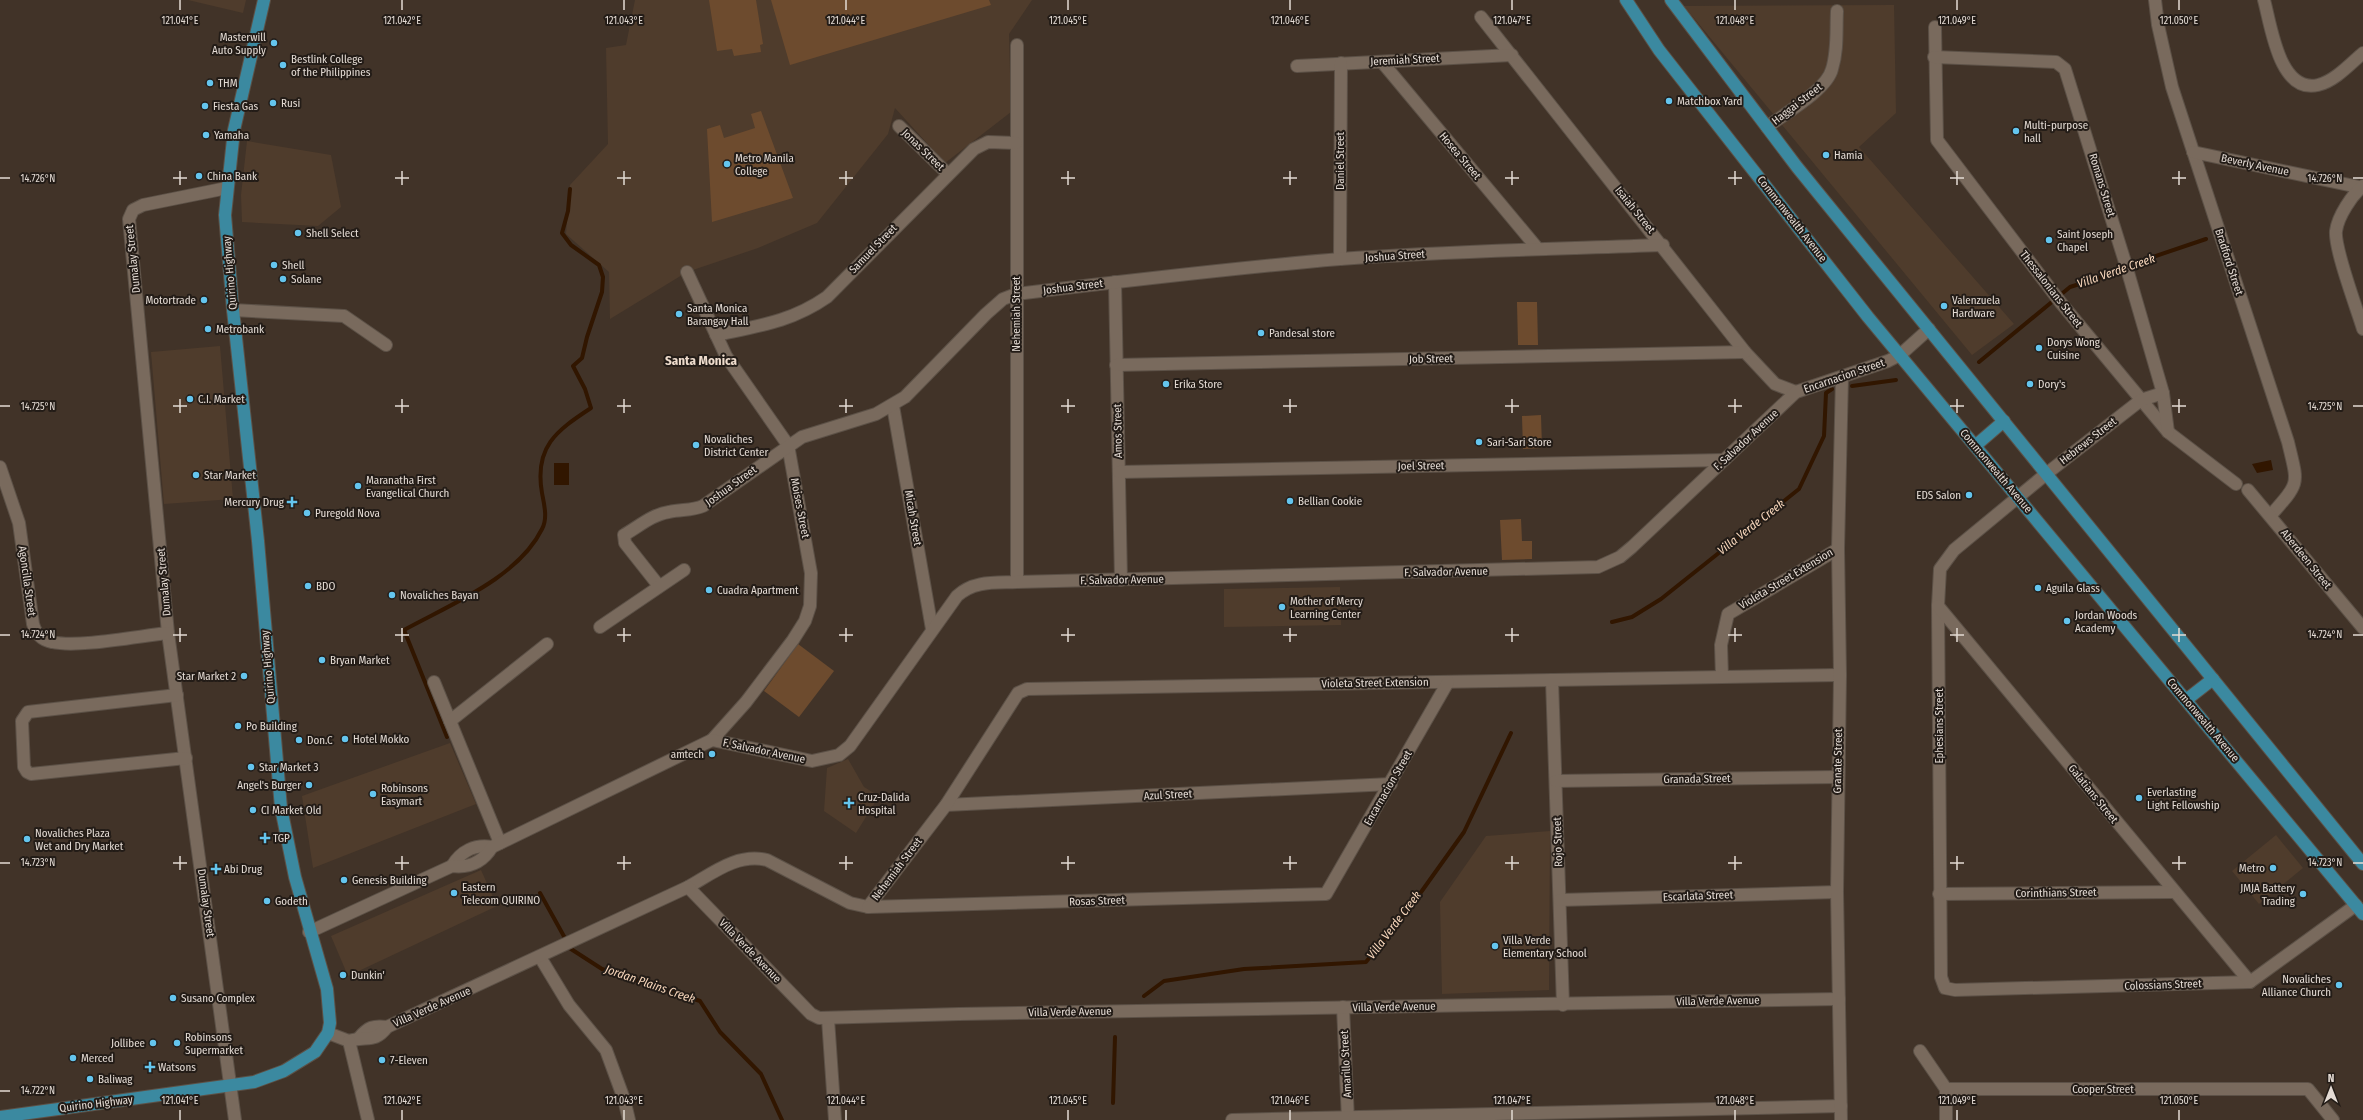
<svg xmlns="http://www.w3.org/2000/svg" width="2363" height="1120" viewBox="0 0 2363 1120" font-family="'Fira Sans Condensed',sans-serif">
<style>
.built{fill:#4f3c2c}
.green{fill:#6d4b2e}
.water{fill:#311600}
.lines{fill:none;stroke-linecap:round;stroke-linejoin:round}
.stream{stroke:#311600;stroke-width:4}
.minor-casing{stroke:#5c5147;stroke-width:14}
.major-casing{stroke:#5c5147;stroke-width:14}
.minor{stroke:#796a5d;stroke-width:12}
.major{stroke:#3b89a0;stroke-width:12}
.ticks{fill:none;stroke:#e4dbd4;stroke-width:1.5}
.poi-dot{fill:#64c5ee;stroke:#231c17;stroke-width:1.5}
.labels{text-anchor:middle;dominant-baseline:central;stroke-width:4;stroke-linejoin:round;paint-order:stroke}
.poi-label{font-size:11px;fill:#e4dbd4;stroke:#231c17;text-anchor:start}
.street-label{font-size:11px;fill:#e4dbd4;stroke:#231c17}
.water-label{font-size:12px;font-style:italic;fill:#f8d7bc;stroke:#231c17}
.quarter-label{font-size:13px;font-weight:bold;fill:#eedccd;stroke:#231c17}
.ticks-label{font-size:10px;text-anchor:middle;fill:#e4dbd4;stroke:#231c17;stroke-width:4;stroke-linejoin:round;paint-order:stroke}
</style>
<rect width="100%" height="100%" fill="#413328"/>
<g class="built">
<path d="M188,0h58l-3,13z"/>
<path d="M635,0h397l-23,34 2,78 -66,51 -50,-55 -7,26 -71,89 -59,25 -71,24 -77,47 -1,-47 -43,-38 4,-49 38,-41 -2,-96 20,-3z"/>
<path d="M1894,5l2,108 -37,34 155,177 -42,31 -288,-349z"/>
<path d="M247,141l84,14 10,52 -23,19 -76,-4 -1,-27z"/>
<path d="M220,346l13,153 -69,5 -13,-152z"/>
<path d="M1340,587l1,38 -117,2v-38z"/>
<path d="M450,743l26,61 -163,64 -11,-72z"/>
<path d="M848,759l16,28 15,9 -23,37 -32,-22 3,-43z"/>
<path d="M1550,831l-1,159 -107,4 -2,-92 46,-66z"/>
<path d="M2276,835l27,33 -44,36 -27,-33z"/>
<path d="M481,870l16,36 -149,70 -17,-40z"/>
</g>
<g class="green">
<path d="M709,0h47l7,44 -3,1 1,7 -27,4 -2,-7 -15,2z"/>
<path d="M771,0h218l2,5 -201,60z"/>
<path d="M761,111l32,87 -81,24 -5,-93 13,-4 4,13 31,-10 -4,-14z"/>
<path d="M1517,302h20l1,43h-20z"/>
<path d="M1541,415l1,33 -19,1 -1,-33z"/>
<path d="M1521,519l1,22h10v18l-30,1 -2,-40z"/>
<path d="M798,644l36,27 -35,46 -35,-26z"/>
</g>
<g class="water">
<path d="M2271,460l2,10 -16,3 -5,-9z"/>
<rect x="554" y="463" width="15" height="22"/>
</g>
<g class="lines">
<g class="stream">
<path d="M1979,362l91,-75 38,-12 30,-13 68,-23"/>
<path d="M1852,386l44,-6"/>
<path d="M1612,622l20,-5 29,-18 138,-110 25,-53 2,-43 6,-4"/>
<path d="M447,737l-43,-107c45,-25 114,-52 138,-101 6,-11 2,-25 0,-36 -8,-46 14,-62 49,-85l-6,-19 -12,-23 9,-8 5,-21 15,-45 1,-15 -4,-12 -28,-20 -9,-12 6,-22 2,-22"/>
<path d="M540,893l31,56 31,20 98,32 20,31 41,42 21,46"/>
<path d="M1144,996l20,-15 80,-12 122,-7 48,-60 50,-70 47,-99"/>
<path d="M1113,1103l2,-66"/>
</g>
<g class="minor-casing">
<g id="minor">
<path d="M2155,0l3,25 14,62 116,355c10,43 13,39 -17,73"/>
<path d="M2264,0c7,25 15,94 54,85 17,-4 32,-21 45,-32"/>
<path d="M1481,17l264,335 30,32 21,8"/>
<path d="M1935,27l2,113 124,163 107,129 68,52"/>
<path d="M1017,45v537"/>
<path d="M1934,57l122,5 9,7 60,193 38,131 5,39"/>
<path d="M1382,62l156,187"/>
<path d="M1297,66l215,-11"/>
<path d="M899,126l48,47"/>
<path d="M1767,127c17,-13 60,-37 65,-58 6,-19 4,-39 5,-58"/>
<path d="M2193,152l170,36"/>
<path d="M2363,186c-11,9 -25,30 -27,45 -2,17 21,78 27,98"/>
<path d="M227,188l-84,17 -10,5 -4,9 39,414 67,487"/>
<path d="M1340,259l1,-196"/>
<path d="M687,272l39,84 62,89 23,128 -1,33 -5,15 -12,19 -47,62 -34,38"/>
<path d="M1115,282l6,298"/>
<path d="M233,310l111,6 42,29"/>
<path d="M716,335c42,-9 75,-13 111,-38l147,-148 14,-7 28,1"/>
<path d="M1116,365l629,-13"/>
<path d="M2163,393l-22,7 -95,74 -92,76 -14,19 -2,37 3,371 4,11 10,2 295,-8 106,-77"/>
<path d="M893,406l39,223"/>
<path d="M0,467l19,56 14,101c3,10 8,16 19,18 26,6 87,-6 116,-9"/>
<path d="M1119,472l605,-12"/>
<path d="M2248,490l115,138"/>
<path d="M659,586l-34,-43 -1,-8c14,-8 29,-21 45,-23 12,-3 23,-1 34,-6l99,-69 74,-23 29,-17 81,-83 17,-15 13,-5c108,-13 216,-26 324,-35 108,-8 215,-10 323,-14"/>
<path d="M1938,606l312,376"/>
<path d="M600,627l84,-57"/>
<path d="M1722,677l-1,-32 7,-31 110,-65"/>
<path d="M1552,680l11,325"/>
<path d="M434,682l66,161"/>
<path d="M177,695l-149,17 -6,9 2,46 3,5 4,2 155,-16"/>
<path d="M450,721l97,-77"/>
<path d="M1556,781l282,-4"/>
<path d="M946,805l445,-21"/>
<path d="M452,866c9,-15 23,-22 40,-19"/>
<path d="M688,887c25,-14 49,-34 79,-27l83,43 18,4 78,-102 72,-112 9,-4 813,-14"/>
<path d="M1939,894l234,-2"/>
<path d="M1560,900l277,-8"/>
<path d="M868,907l458,-13 122,-212"/>
<path d="M309,932l143,-66c17,2 31,-4 40,-19l220,-107 100,21 27,-6 11,-9 107,-150c17,-16 39,-13 60,-14l581,-15 22,-10 12,-10 164,-155 92,-31 12,-6 29,-26"/>
<path d="M540,957l29,48 37,45 18,49 5,21"/>
<path d="M1343,1007l5,113"/>
<path d="M828,1019l7,101"/>
<path d="M328,1033l21,8"/>
<path d="M359,1038c9,-11 15,-13 28,-11"/>
<path d="M349,1041c18,-6 25,3 38,-14l301,-140 123,127 8,4 140,-4 880,-15"/>
<path d="M349,1041l19,79"/>
<path d="M1920,1051l26,38v31"/>
<path d="M1946,1089h362l25,31"/>
<path d="M1232,1120l609,-14"/>
<path d="M1841,1120l-4,-228 3,-217 -2,-126 4,-172"/>
</g>
</g>
<g class="major-casing">
<g id="major">
<path d="M1626,0l33,50 209,267 495,597"/>
<path d="M1671,0l126,167 566,697"/>
<path d="M1975,446l29,-25"/>
<path d="M2186,700l27,-21"/>
<path d="M0,1117l254,-35 30,-11 31,-19 13,-19 2,-10 -3,-34 -32,-112 -14,-69 -23,-267 -25,-231 -8,-95 9,-85 30,-130"/>
</g>
</g>
<use href="#minor" class="minor"/>
<use href="#major" class="major"/>
</g>
<path class="ticks" d="M180,0v10M402,0v10M624,0v10M846,0v10M1068,0v10M1290,0v10M1512,0v10M1735,0v10M1957,0v10M2179,0v10M180,171v14M402,171v14M624,171v14M846,171v14M1068,171v14M1290,171v14M1512,171v14M1735,171v14M1957,171v14M2179,171v14M0,178h10M173,178h14M395,178h14M617,178h14M839,178h14M1061,178h14M1283,178h14M1505,178h14M1728,178h14M1950,178h14M2172,178h14M2353,178h10M180,399v14M402,399v14M624,399v14M846,399v14M1068,399v14M1290,399v14M1512,399v14M1735,399v14M1957,399v14M2179,399v14M0,406h10M173,406h14M395,406h14M617,406h14M839,406h14M1061,406h14M1283,406h14M1505,406h14M1728,406h14M1950,406h14M2172,406h14M2353,406h10M180,628v14M402,628v14M624,628v14M846,628v14M1068,628v14M1290,628v14M1512,628v14M1735,628v14M1957,628v14M2179,628v14M0,635h10M173,635h14M395,635h14M617,635h14M839,635h14M1061,635h14M1283,635h14M1505,635h14M1728,635h14M1950,635h14M2172,635h14M2353,635h10M180,856v14M402,856v14M624,856v14M846,856v14M1068,856v14M1290,856v14M1512,856v14M1735,856v14M1957,856v14M2179,856v14M0,863h10M173,863h14M395,863h14M617,863h14M839,863h14M1061,863h14M1283,863h14M1505,863h14M1728,863h14M1950,863h14M2172,863h14M2353,863h10M0,1091h10M180,1110v10M402,1110v10M624,1110v10M846,1110v10M1068,1110v10M1290,1110v10M1512,1110v10M1735,1110v10M1957,1110v10M2179,1110v10"/>
<g class="poi-dot">
<circle cx="274" cy="43" r="4"/>
<circle cx="283" cy="65" r="4"/>
<circle cx="210" cy="83" r="4"/>
<circle cx="1669" cy="101" r="4"/>
<circle cx="273" cy="103" r="4"/>
<circle cx="205" cy="106" r="4"/>
<circle cx="2016" cy="131" r="4"/>
<circle cx="206" cy="135" r="4"/>
<circle cx="1826" cy="155" r="4"/>
<circle cx="727" cy="164" r="4"/>
<circle cx="199" cy="176" r="4"/>
<circle cx="298" cy="233" r="4"/>
<circle cx="2049" cy="240" r="4"/>
<circle cx="274" cy="265" r="4"/>
<circle cx="283" cy="279" r="4"/>
<circle cx="204" cy="300" r="4"/>
<circle cx="1944" cy="306" r="4"/>
<circle cx="679" cy="314" r="4"/>
<circle cx="208" cy="329" r="4"/>
<circle cx="1261" cy="333" r="4"/>
<circle cx="2039" cy="348" r="4"/>
<circle cx="1166" cy="384" r="4"/>
<circle cx="2030" cy="384" r="4"/>
<circle cx="190" cy="399" r="4"/>
<circle cx="1479" cy="442" r="4"/>
<circle cx="696" cy="445" r="4"/>
<circle cx="196" cy="475" r="4"/>
<circle cx="358" cy="486" r="4"/>
<circle cx="1969" cy="495" r="4"/>
<circle cx="1290" cy="501" r="4"/>
<path d="M290 496h4v4h4v4h-4v4h-4v-4h-4v-4h4z"/>
<circle cx="307" cy="513" r="4"/>
<circle cx="308" cy="586" r="4"/>
<circle cx="2038" cy="588" r="4"/>
<circle cx="709" cy="590" r="4"/>
<circle cx="392" cy="595" r="4"/>
<circle cx="1282" cy="607" r="4"/>
<circle cx="2067" cy="621" r="4"/>
<circle cx="322" cy="660" r="4"/>
<circle cx="244" cy="676" r="4"/>
<circle cx="238" cy="726" r="4"/>
<circle cx="345" cy="739" r="4"/>
<circle cx="299" cy="740" r="4"/>
<circle cx="712" cy="754" r="4"/>
<circle cx="251" cy="767" r="4"/>
<circle cx="309" cy="785" r="4"/>
<circle cx="373" cy="794" r="4"/>
<circle cx="2139" cy="798" r="4"/>
<path d="M847 797h4v4h4v4h-4v4h-4v-4h-4v-4h4z"/>
<circle cx="253" cy="810" r="4"/>
<path d="M263 832h4v4h4v4h-4v4h-4v-4h-4v-4h4z"/>
<circle cx="27" cy="839" r="4"/>
<circle cx="2273" cy="868" r="4"/>
<path d="M214 863h4v4h4v4h-4v4h-4v-4h-4v-4h4z"/>
<circle cx="344" cy="880" r="4"/>
<circle cx="454" cy="893" r="4"/>
<circle cx="2303" cy="894" r="4"/>
<circle cx="267" cy="901" r="4"/>
<circle cx="1495" cy="946" r="4"/>
<circle cx="343" cy="975" r="4"/>
<circle cx="2339" cy="985" r="4"/>
<circle cx="173" cy="998" r="4"/>
<circle cx="153" cy="1043" r="4"/>
<circle cx="177" cy="1043" r="4"/>
<circle cx="73" cy="1058" r="4"/>
<circle cx="382" cy="1060" r="4"/>
<path d="M148 1061h4v4h4v4h-4v4h-4v-4h-4v-4h4z"/>
<circle cx="90" cy="1079" r="4"/>
</g>
<g class="labels">
<g class="poi-label">
<text x="266" y="37" text-anchor="end">Masterwill<tspan x="266" dy="13">Auto Supply</tspan></text>
<text x="291" y="59">Bestlink College<tspan x="291" dy="13">of the Philippines</tspan></text>
<text x="218" y="83">THM</text>
<text x="1677" y="101">Matchbox Yard</text>
<text x="281" y="103">Rusi</text>
<text x="213" y="106">Fiesta Gas</text>
<text x="2024" y="125">Multi-purpose<tspan x="2024" dy="13">hall</tspan></text>
<text x="214" y="135">Yamaha</text>
<text x="1834" y="155">Hamia</text>
<text x="735" y="158">Metro Manila<tspan x="735" dy="13">College</tspan></text>
<text x="207" y="176">China Bank</text>
<text x="306" y="233">Shell Select</text>
<text x="2057" y="234">Saint Joseph<tspan x="2057" dy="13">Chapel</tspan></text>
<text x="282" y="265">Shell</text>
<text x="291" y="279">Solane</text>
<text x="196" y="300" text-anchor="end">Motortrade</text>
<text x="1952" y="300">Valenzuela<tspan x="1952" dy="13">Hardware</tspan></text>
<text x="687" y="308">Santa Monica<tspan x="687" dy="13">Barangay Hall</tspan></text>
<text x="216" y="329">Metrobank</text>
<text x="1269" y="333">Pandesal store</text>
<text x="2047" y="342">Dorys Wong<tspan x="2047" dy="13">Cuisine</tspan></text>
<text x="1174" y="384">Erika Store</text>
<text x="2038" y="384">Dory's</text>
<text x="198" y="399">C.I. Market</text>
<text x="704" y="439">Novaliches<tspan x="704" dy="13">District Center</tspan></text>
<text x="1487" y="442">Sari-Sari Store</text>
<text x="204" y="475">Star Market</text>
<text x="366" y="480">Maranatha First<tspan x="366" dy="13">Evangelical Church</tspan></text>
<text x="1961" y="495" text-anchor="end">EDS Salon</text>
<text x="1298" y="501">Bellian Cookie</text>
<text x="284" y="502" text-anchor="end">Mercury Drug</text>
<text x="315" y="513">Puregold Nova</text>
<text x="316" y="586">BDO</text>
<text x="2046" y="588">Aguila Glass</text>
<text x="717" y="590">Cuadra Apartment</text>
<text x="400" y="595">Novaliches Bayan</text>
<text x="1290" y="601">Mother of Mercy<tspan x="1290" dy="13">Learning Center</tspan></text>
<text x="2075" y="615">Jordan Woods<tspan x="2075" dy="13">Academy</tspan></text>
<text x="330" y="660">Bryan Market</text>
<text x="236" y="676" text-anchor="end">Star Market 2</text>
<text x="246" y="726">Po Building</text>
<text x="353" y="739">Hotel Mokko</text>
<text x="307" y="740">Don.C</text>
<text x="704" y="754" text-anchor="end">amtech</text>
<text x="259" y="767">Star Market 3</text>
<text x="301" y="785" text-anchor="end">Angel's Burger</text>
<text x="381" y="788">Robinsons<tspan x="381" dy="13">Easymart</tspan></text>
<text x="2147" y="792">Everlasting<tspan x="2147" dy="13">Light Fellowship</tspan></text>
<text x="858" y="797">Cruz-Dalida<tspan x="858" dy="13">Hospital</tspan></text>
<text x="261" y="810">CI Market Old</text>
<text x="35" y="833">Novaliches Plaza<tspan x="35" dy="13">Wet and Dry Market</tspan></text>
<text x="273" y="838">TGP</text>
<text x="2265" y="868" text-anchor="end">Metro</text>
<text x="224" y="869">Abi Drug</text>
<text x="352" y="880">Genesis Building</text>
<text x="462" y="887">Eastern<tspan x="462" dy="13">Telecom QUIRINO</tspan></text>
<text x="2295" y="888" text-anchor="end">JMJA Battery<tspan x="2295" dy="13">Trading</tspan></text>
<text x="275" y="901">Godeth</text>
<text x="1503" y="940">Villa Verde<tspan x="1503" dy="13">Elementary School</tspan></text>
<text x="351" y="975">Dunkin'</text>
<text x="2331" y="979" text-anchor="end">Novaliches<tspan x="2331" dy="13">Alliance Church</tspan></text>
<text x="181" y="998">Susano Complex</text>
<text x="185" y="1037">Robinsons<tspan x="185" dy="13">Supermarket</tspan></text>
<text x="145" y="1043" text-anchor="end">Jollibee</text>
<text x="81" y="1058">Merced</text>
<text x="390" y="1060">7-Eleven</text>
<text x="158" y="1067">Watsons</text>
<text x="98" y="1079">Baliwag</text>
</g>
<g class="street-label">
<text transform="translate(1405 60) rotate(-3)">Jeremiah Street</text>
<text transform="translate(1797 104) rotate(-38)">Haggai Street</text>
<text transform="translate(923 150) rotate(44)">Jonas Street</text>
<text transform="translate(1460 156) rotate(50)">Hosea Street</text>
<text transform="translate(1340 161) rotate(-90)">Daniel Street</text>
<text transform="translate(2255 165) rotate(12)">Beverly Avenue</text>
<text transform="translate(2102 185) rotate(73)">Romans Street</text>
<text transform="translate(1635 210) rotate(51)">Isaiah Street</text>
<text transform="translate(1792 219) rotate(52)">Commonwealth Avenue</text>
<text transform="translate(873 249) rotate(-46)">Samuel Street</text>
<text transform="translate(1395 256) rotate(-4)">Joshua Street</text>
<text transform="translate(133 259) rotate(-96)">Dumalay Street</text>
<text transform="translate(2229 262) rotate(72)">Bradford Street</text>
<text transform="translate(230 273) rotate(-95)">Quirino Highway</text>
<text transform="translate(1073 287) rotate(-7)">Joshua Street</text>
<text transform="translate(2051 289) rotate(52)">Thessalonians Street</text>
<text transform="translate(1016 314) rotate(-90)">Nehemiah Street</text>
<text transform="translate(1431 359) rotate(-1)">Job Street</text>
<text transform="translate(1844 376) rotate(-19)">Encarnacion Street</text>
<text transform="translate(1118 431) rotate(-91)">Amos Street</text>
<text transform="translate(1746 440) rotate(-43)">F. Salvador Avenue</text>
<text transform="translate(2088 441) rotate(-38)">Hebrews Street</text>
<text transform="translate(1421 466) rotate(-1)">Joel Street</text>
<text transform="translate(1996 471) rotate(50)">Commonwealth Avenue</text>
<text transform="translate(731 486) rotate(-36)">Joshua Street</text>
<text transform="translate(800 508) rotate(79)">Moises Street</text>
<text transform="translate(913 518) rotate(80)">Micah Street</text>
<text transform="translate(2306 559) rotate(51)">Aberdeen Street</text>
<text transform="translate(1446 572) rotate(-1)">F. Salvador Avenue</text>
<text transform="translate(1786 579) rotate(-31)">Violeta Street Extension</text>
<text transform="translate(1122 580) rotate(-1)">F. Salvador Avenue</text>
<text transform="translate(27 581) rotate(82)">Agoncilla Street</text>
<text transform="translate(164 582) rotate(-95)">Dumalay Street</text>
<text transform="translate(268 667) rotate(-95)">Quirino Highway</text>
<text transform="translate(1375 683) rotate(-1)">Violeta Street Extension</text>
<text transform="translate(2203 720) rotate(50)">Commonwealth Avenue</text>
<text transform="translate(1939 726) rotate(-90)">Ephesians Street</text>
<text transform="translate(764 751) rotate(12)">F. Salvador Avenue</text>
<text transform="translate(1838 761) rotate(-89)">Granate Street</text>
<text transform="translate(1697 779) rotate(-1)">Granada Street</text>
<text transform="translate(1388 788) rotate(-60)">Encarnacion Street</text>
<text transform="translate(2093 794) rotate(51)">Galatians Street</text>
<text transform="translate(1168 795) rotate(-3)">Azul Street</text>
<text transform="translate(1558 842) rotate(-92)">Rojo Street</text>
<text transform="translate(897 869) rotate(-53)">Nehemiah Street</text>
<text transform="translate(2056 893) rotate(-1)">Corinthians Street</text>
<text transform="translate(1698 896) rotate(-2)">Escarlata Street</text>
<text transform="translate(1097 901) rotate(-2)">Rosas Street</text>
<text transform="translate(206 903) rotate(82)">Dumalay Street</text>
<text transform="translate(750 951) rotate(46)">Villa Verde Avenue</text>
<text transform="translate(2163 985) rotate(-2)">Colossians Street</text>
<text transform="translate(1718 1001) rotate(-1)">Villa Verde Avenue</text>
<text transform="translate(432 1007) rotate(-24)">Villa Verde Avenue</text>
<text transform="translate(1394 1007) rotate(-1)">Villa Verde Avenue</text>
<text transform="translate(1070 1012) rotate(-1)">Villa Verde Avenue</text>
<text transform="translate(1346 1064) rotate(-93)">Amarillo Street</text>
<text x="2103" y="1089">Cooper Street</text>
<text transform="translate(96 1104) rotate(-7)">Quirino Highway</text>
</g>
<g class="water-label">
<text transform="translate(2116 271) rotate(-19)">Villa Verde Creek</text>
<text transform="translate(1751 527) rotate(-38)">Villa Verde Creek</text>
<text transform="translate(1394 925) rotate(-53)">Villa Verde Creek</text>
<text transform="translate(650 984) rotate(19)">Jordan Plains Creek</text>
</g>
<g class="quarter-label">
<text x="701" y="360">Santa Monica</text>
</g>
</g>
<g class="ticks-label">
<text x="180" y="24">121.041°E</text>
<text x="402" y="24">121.042°E</text>
<text x="624" y="24">121.043°E</text>
<text x="846" y="24">121.044°E</text>
<text x="1068" y="24">121.045°E</text>
<text x="1290" y="24">121.046°E</text>
<text x="1512" y="24">121.047°E</text>
<text x="1735" y="24">121.048°E</text>
<text x="1957" y="24">121.049°E</text>
<text x="2179" y="24">121.050°E</text>
<text x="38" y="182">14.726°N</text>
<text x="2325" y="182">14.726°N</text>
<text x="38" y="410">14.725°N</text>
<text x="2325" y="410">14.725°N</text>
<text x="38" y="638">14.724°N</text>
<text x="2325" y="638">14.724°N</text>
<text x="38" y="866">14.723°N</text>
<text x="2325" y="866">14.723°N</text>
<text x="38" y="1094">14.722°N</text>
<text x="180" y="1104">121.041°E</text>
<text x="402" y="1104">121.042°E</text>
<text x="624" y="1104">121.043°E</text>
<text x="846" y="1104">121.044°E</text>
<text x="1068" y="1104">121.045°E</text>
<text x="1290" y="1104">121.046°E</text>
<text x="1512" y="1104">121.047°E</text>
<text x="1735" y="1104">121.048°E</text>
<text x="1957" y="1104">121.049°E</text>
<text x="2179" y="1104">121.050°E</text>
</g>
<g transform="translate(2331 1088)" stroke="#231c17" stroke-width="3" paint-order="stroke">
<path d="M0-3L7 15L0 10L-7 15Z" fill="#e4dbd4"/>
<text y="-6" font-size="11" font-weight="bold" text-anchor="middle" fill="#e4dbd4">N</text>
</g>
</svg>
